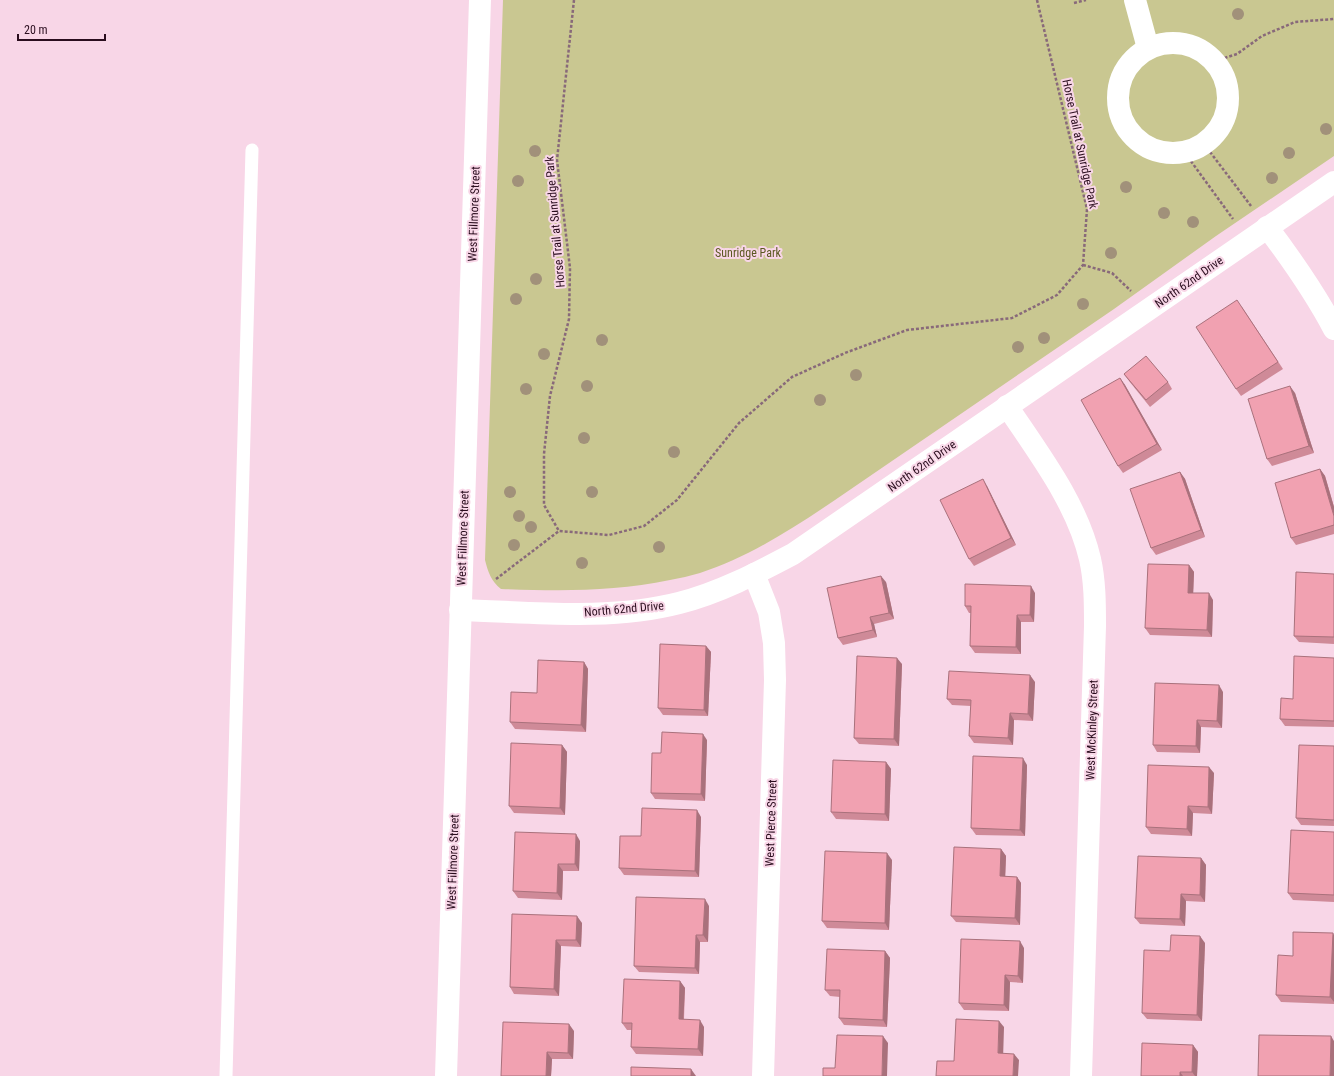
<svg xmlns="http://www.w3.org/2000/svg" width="1334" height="1076" viewBox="0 0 1334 1076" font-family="'Roboto Condensed',sans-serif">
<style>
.green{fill:#c9c791}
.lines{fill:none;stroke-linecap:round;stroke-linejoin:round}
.path{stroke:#88697a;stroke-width:2.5;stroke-dasharray:3 2;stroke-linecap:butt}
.service{stroke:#fff;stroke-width:13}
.minor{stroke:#fff;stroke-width:22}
.tree{fill:#a1917a}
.wall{fill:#cf8a98}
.shaded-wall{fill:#a9717c}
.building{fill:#f1a1b1;stroke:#a9717c}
.labels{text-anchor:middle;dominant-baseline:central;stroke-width:4;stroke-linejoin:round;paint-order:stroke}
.street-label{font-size:12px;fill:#2a0d1e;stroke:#f8d6e7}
.park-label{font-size:12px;fill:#5a5820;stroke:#f8d6e7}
</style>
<rect width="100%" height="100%" fill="#f8d6e7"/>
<path class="green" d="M503,0h831v156l-118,80 -102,73 -279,191c-43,29 -86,57 -135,73 -10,3 -20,5 -30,7 -58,12 -110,11 -169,9 -10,-8 -13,-17 -16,-29z"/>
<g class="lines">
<g class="path">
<path d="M574,0l-17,160 13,108 -1,51 -19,77 -6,58v51l15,26 50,4 35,-9 33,-26 62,-77 53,-46 53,-24 62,-23 105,-12 45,-23 26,-30 4,-56 -50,-209"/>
<path d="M1074,3l12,-3"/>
<path d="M1215,61l22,-7 25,-18 33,-14 39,-3"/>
<path d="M1204,144l47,62"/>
<path d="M1185,153l48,66"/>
<path d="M1083,265l29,8 19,18"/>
<path d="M496,579l63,-48"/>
</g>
<path class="service" d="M226,1076l26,-926"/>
<g class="minor">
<path d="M1135,0l13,48"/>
<circle cx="1173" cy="98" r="55"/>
<path d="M1267,227c25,33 48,66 67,102"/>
<path d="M1007,406c32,48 70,97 83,153 5,22 5,45 5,67l-14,450"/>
<path d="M754,574l15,38 5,31 1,37 -12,396"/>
<path d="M460,610c72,2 149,11 219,-7 40,-10 78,-30 114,-49l541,-372"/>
<path d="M446,1076l34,-1076"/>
</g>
</g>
<g class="tree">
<circle cx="1238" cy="14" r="6"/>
<circle cx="1326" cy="129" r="6"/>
<circle cx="535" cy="151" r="6"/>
<circle cx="1289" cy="153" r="6"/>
<circle cx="1272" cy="178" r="6"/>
<circle cx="518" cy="181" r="6"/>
<circle cx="1126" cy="187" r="6"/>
<circle cx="1164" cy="213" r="6"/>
<circle cx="1193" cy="222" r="6"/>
<circle cx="1111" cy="253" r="6"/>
<circle cx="536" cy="279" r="6"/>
<circle cx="516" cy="299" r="6"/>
<circle cx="1083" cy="304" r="6"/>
<circle cx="1044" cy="338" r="6"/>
<circle cx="602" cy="340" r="6"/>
<circle cx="1018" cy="347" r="6"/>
<circle cx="544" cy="354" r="6"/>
<circle cx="856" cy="375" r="6"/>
<circle cx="587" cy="386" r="6"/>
<circle cx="526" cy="389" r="6"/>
<circle cx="820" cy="400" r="6"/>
<circle cx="584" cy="438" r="6"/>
<circle cx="674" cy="452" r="6"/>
<circle cx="510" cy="492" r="6"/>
<circle cx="592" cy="492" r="6"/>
<circle cx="519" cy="516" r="6"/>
<circle cx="531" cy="527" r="6"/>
<circle cx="514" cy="545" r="6"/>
<circle cx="659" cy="547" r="6"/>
<circle cx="582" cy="563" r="6"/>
</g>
<g class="wall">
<path d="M1242,307l41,62 -42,27 -5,-7z"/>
<path d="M1124,374l44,8 4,7 -22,18 -21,-26z"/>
<path d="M1120,378l5,7 37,65 -39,23 -5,-7z"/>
<path d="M1295,393l19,60 -42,13 -5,-7z"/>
<path d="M1320,469l5,7 9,31v27l-38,11 -5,-7z"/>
<path d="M1180,472l5,7 20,58 -49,18 -5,-7z"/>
<path d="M987,486l29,59 -42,21 -5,-7z"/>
<path d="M1189,565l5,7 -1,21 20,7 -1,37 -62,-2 -5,-7z"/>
<path d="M1334,574v70l-35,-2 -5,-6z"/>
<path d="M886,582l8,37 -20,5 3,13 -34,8 -5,-7z"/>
<path d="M1035,593l-1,29h-13v32l-46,-1 -5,-7 1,-33h-2l-4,-7z"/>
<path d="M706,646l5,6 -3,64 -45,-1 -5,-7z"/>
<path d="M1334,658v69l-49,-1 -5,-7z"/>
<path d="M584,662l4,7 -2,63 -71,-3 -5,-7 27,-29z"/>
<path d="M902,664l-3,82 -40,-2 -5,-6z"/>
<path d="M1035,682l-2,39 -19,-1 -1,25 -39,-2 -5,-7 2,-30 -19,-1 -5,-6z"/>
<path d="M1223,692l-1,36 -21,-1 -1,26 -43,-1 -4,-7z"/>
<path d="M707,740l-2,61 -50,-2 -4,-6 10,-40z"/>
<path d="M562,745l5,7 -2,63 -51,-2 -5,-7z"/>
<path d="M1334,746v80l-33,-1 -5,-7z"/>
<path d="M886,762l5,7 -2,52 -53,-2 -5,-7z"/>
<path d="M1027,765l-2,71 -49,-1 -5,-7z"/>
<path d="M1214,773l-2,41 -19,-1 -1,23 -41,-2 -5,-7z"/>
<path d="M701,817l-2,60 -75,-2 -5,-7z"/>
<path d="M1334,832v70l-41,-2 -5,-7z"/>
<path d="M580,841l-1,30h-16l-1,29 -44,-2 -5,-7z"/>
<path d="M1001,849l5,7 -1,20 12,1 4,6 -1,42 -64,-3 -5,-6z"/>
<path d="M1201,858l5,7 -1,37 -19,-1 -1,25 -45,-2 -5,-6z"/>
<path d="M892,860l-3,70 -62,-2 -5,-7z"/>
<path d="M709,906l-1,36h-8l-1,32 -60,-2 -5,-6z"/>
<path d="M512,914l70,9 -1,24 -20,-1 -2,50 -45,-2 -4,-7z"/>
<path d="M1334,935v69l-53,-2 -5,-7 17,-39z"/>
<path d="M1205,943l-3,78 -55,-2 -5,-6z"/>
<path d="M1024,948l-1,35 -13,-1 -1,29 -45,-1 -5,-7z"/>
<path d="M885,951l5,7 -3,69 -43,-2 -5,-7 1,-21 -10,-1 -5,-6z"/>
<path d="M680,981l5,7 -1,31 20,8 -1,29 -67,-2 -5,-7 1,-17h-5l-5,-7z"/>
<path d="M574,1031l-1,28h-21l-1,17h-50z"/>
<path d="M1193,1045l5,7 -1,24h-56z"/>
</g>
<g class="shaded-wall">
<path d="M1120,378l5,7 37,65 -5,-6z"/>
<path d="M1290,386l5,7 19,60 -5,-7z"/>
<path d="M1320,469l5,7 9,31v9z"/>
<path d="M1180,472l5,7 20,58 -4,-7z"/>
<path d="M983,479l4,7 29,59 -5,-7z"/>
<path d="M1189,565l5,7 -1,27 -5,-6z"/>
<path d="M881,576l5,6 8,37 -5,-6z"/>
<path d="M1031,586l4,7 -1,29 -4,-7z"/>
<path d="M1209,593l4,7 -1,37 -5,-7z"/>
<path d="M1017,615l4,7v32l-5,-7z"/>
<path d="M870,617l4,7 3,13 -4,-7z"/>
<path d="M706,646l5,6 -3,64 -4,-6z"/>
<path d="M897,658l5,6 -3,82 -5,-7z"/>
<path d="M584,662l4,7 -2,63 -5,-7z"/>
<path d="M1030,675l5,7 -2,39 -5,-7z"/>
<path d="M1219,685l4,7 -1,36 -5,-7z"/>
<path d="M1010,713l4,7 -1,25 -5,-7z"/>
<path d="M1197,720l4,7 -1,26 -4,-7z"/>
<path d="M703,734l4,6 -2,61 -4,-7z"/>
<path d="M562,745l5,7 -2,63 -5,-7z"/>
<path d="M1023,758l4,7 -2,71 -5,-6z"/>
<path d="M886,762l5,7 -2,52 -4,-7z"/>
<path d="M1209,767l5,6 -2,41 -4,-7z"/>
<path d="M1188,806l5,7 -1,23 -5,-7z"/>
<path d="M697,810l4,7 -2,60 -4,-6z"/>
<path d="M576,834l4,7 -1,30 -4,-7z"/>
<path d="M1001,849l5,7 -1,27 -5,-7z"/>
<path d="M887,853l5,7 -3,70 -4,-7z"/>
<path d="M1201,858l5,7 -1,37 -5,-7z"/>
<path d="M558,864l5,7 -1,29 -5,-7z"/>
<path d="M1017,877l4,6 -1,42 -5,-7z"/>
<path d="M1181,894l5,7 -1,25 -5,-7z"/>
<path d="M705,899l4,7 -1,36 -5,-7z"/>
<path d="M577,916l5,7 -1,24 -5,-7z"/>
<path d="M1333,933l1,2v67l-4,-5z"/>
<path d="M696,935l4,7 -1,32 -4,-6z"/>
<path d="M1200,936l5,7 -3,78 -5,-6z"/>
<path d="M556,940l5,6 -2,50 -5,-7z"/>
<path d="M1020,941l4,7 -1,35 -5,-7z"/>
<path d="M885,951l5,7 -3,69 -4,-7z"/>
<path d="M1005,975l5,7 -1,29 -5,-6z"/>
<path d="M680,981l5,7 -2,38 -4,-7z"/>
<path d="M700,1020l4,7 -1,29 -5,-7z"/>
<path d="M999,1021l5,6 -1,33 -5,-7z"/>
<path d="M569,1024l5,7 -1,28 -5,-6z"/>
<path d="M883,1036l5,7 -1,33h-5z"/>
<path d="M1331,1036l3,5v35h-4z"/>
<path d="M1193,1045l5,7 -1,24h-2l-3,-4z"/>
<path d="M547,1052l5,7 -1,17h-5z"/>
<path d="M1014,1054l5,6 -1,16h-5z"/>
<path d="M691,1069l5,7h-5z"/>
<path d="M1180,1072l3,4h-3z"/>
</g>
<g class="building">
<path d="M1237,300l41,62 -42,27 -40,-62z"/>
<path d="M1146,356l22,26 -22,18 -22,-26z"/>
<path d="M1120,378l37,66 -39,22 -37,-66z"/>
<path d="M1290,386l19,60 -42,13 -19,-60z"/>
<path d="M1320,469l14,47v9l-43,13 -16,-55z"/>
<path d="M1180,472l21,58 -50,18 -21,-59z"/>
<path d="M983,479l28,59 -42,21 -29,-59z"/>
<path d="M1148,564l41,1 -1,28h21l-2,37 -62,-2z"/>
<path d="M1296,572l38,2v63l-40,-1z"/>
<path d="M881,576l8,37 -19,4 3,13 -35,8 -11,-50z"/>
<path d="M965,584l66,2 -1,29h-13l-1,32 -46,-1 1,-40h-6z"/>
<path d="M660,644l46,2 -2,64 -46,-2z"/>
<path d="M857,656l40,2 -3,81 -40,-1z"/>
<path d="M1294,656l40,2v63l-54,-2 1,-21 12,1z"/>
<path d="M538,660l46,2 -3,63 -71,-3 1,-30 26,1z"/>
<path d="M949,671l81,4 -2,39 -18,-1 -2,25 -39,-2 2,-36 -24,-1z"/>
<path d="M1155,683l64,2 -2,36 -20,-1 -1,26 -43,-1z"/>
<path d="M662,732l41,2 -2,60 -50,-1 1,-40h9z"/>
<path d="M511,743l51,2 -2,63 -51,-2z"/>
<path d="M1299,745l35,1v74l-38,-2z"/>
<path d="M973,756l50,2 -3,72 -49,-2z"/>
<path d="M833,760l53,2 -1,52 -54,-2z"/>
<path d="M1148,765l61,2 -1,40 -20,-1 -1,23 -41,-2z"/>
<path d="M642,808l55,2 -2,61 -76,-3 1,-32h21z"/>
<path d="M1291,830l43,2v63l-46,-2z"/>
<path d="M515,832l61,2 -1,30h-17l-1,29 -44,-2z"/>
<path d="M954,847l47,2 -1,27 17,1 -2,41 -64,-2z"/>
<path d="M825,851l62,2 -2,70 -63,-2z"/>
<path d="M1138,856l63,2 -1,37 -19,-1 -1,25 -45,-1z"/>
<path d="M636,897l69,2 -2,36h-7l-1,33 -61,-2z"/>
<path d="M512,914l65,2 -1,24h-20l-2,49 -44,-2z"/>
<path d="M1293,932l40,1 -3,64 -54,-2 2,-40 15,1z"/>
<path d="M1171,935l29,1 -3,79 -55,-2 2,-63 26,1z"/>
<path d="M961,939l59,2 -2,35 -13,-1 -1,30 -45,-2z"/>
<path d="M827,949l58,2 -2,69 -44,-2 1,-28h-15z"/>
<path d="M624,979l56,2 -1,38 21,1 -2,29 -67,-2 1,-24h-10z"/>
<path d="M956,1019l43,2 -1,32 16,1 -1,22h-77l1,-15h17z"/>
<path d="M503,1022l66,2 -1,29 -21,-1 -1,24h-45z"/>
<path d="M837,1035l46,1 -1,40h-59v-8h12z"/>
<path d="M1259,1035l72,1 -1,40h-72z"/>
<path d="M1142,1043l51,2 -1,27h-12v4h-39z"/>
<path d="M631,1067l60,2v7h-60z"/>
</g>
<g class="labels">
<g class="street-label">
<text transform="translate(1080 144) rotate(78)">Horse Trail at Sunridge Park</text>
<text transform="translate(474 214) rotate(-88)">West Fillmore Street</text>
<text transform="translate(555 222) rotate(-95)">Horse Trail at Sunridge Park</text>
<text transform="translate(1189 282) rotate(-35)">North 62nd Drive</text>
<text transform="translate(922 466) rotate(-35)">North 62nd Drive</text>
<text transform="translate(463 538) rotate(-88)">West Fillmore Street</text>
<text transform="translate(624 609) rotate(-5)">North 62nd Drive</text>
<text transform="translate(1092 730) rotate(-88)">West McKinley Street</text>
<text transform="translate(771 823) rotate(-88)">West Pierce Street</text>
<text transform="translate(453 862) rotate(-88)">West Fillmore Street</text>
</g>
<g class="park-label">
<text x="748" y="253">Sunridge Park</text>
</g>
</g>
<path d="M18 34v6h87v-6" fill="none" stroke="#2a0d1e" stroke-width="2"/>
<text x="24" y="34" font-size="12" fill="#2a0d1e" stroke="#f8d6e7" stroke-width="3" paint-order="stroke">20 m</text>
</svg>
